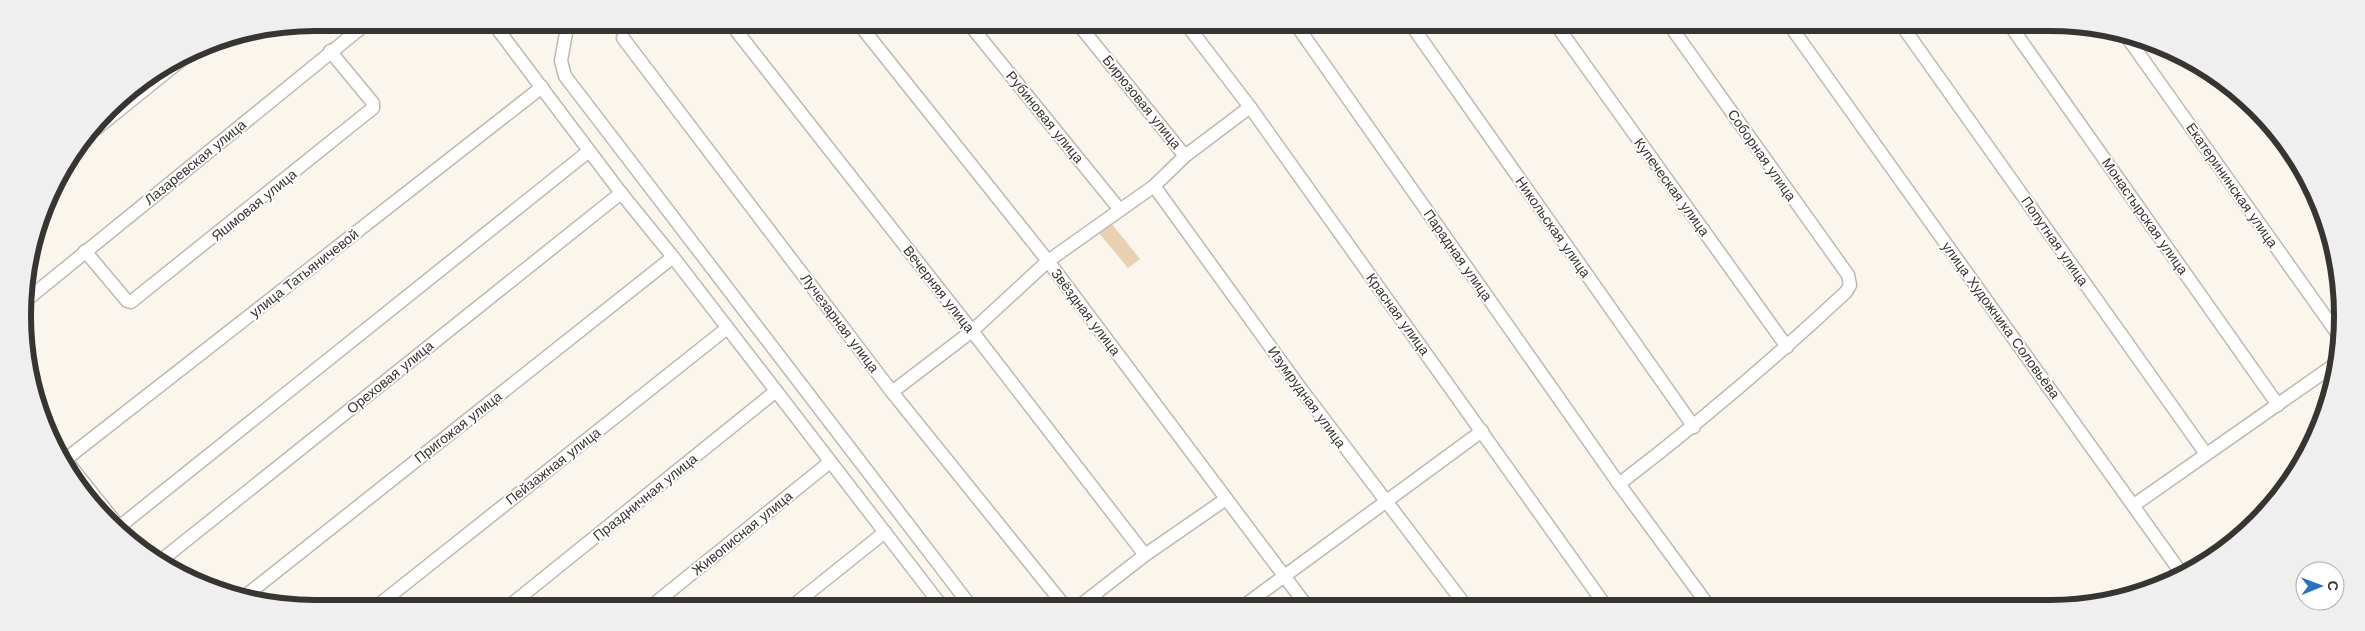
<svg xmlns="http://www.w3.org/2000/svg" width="2365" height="631" viewBox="0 0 2365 631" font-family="'Work Sans',sans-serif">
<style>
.green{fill:#e8d0b3}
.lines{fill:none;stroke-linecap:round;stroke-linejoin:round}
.minor-casing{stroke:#bdb8b1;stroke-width:15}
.minor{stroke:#fff;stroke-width:12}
.labels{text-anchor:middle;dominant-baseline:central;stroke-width:4;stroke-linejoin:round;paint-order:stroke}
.street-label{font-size:14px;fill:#373532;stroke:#fff}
.rim{fill:none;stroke:#373532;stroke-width:6}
</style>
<rect width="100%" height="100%" fill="#faf5ed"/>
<path class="green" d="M1111,223l29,36 -12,9 -29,-35z"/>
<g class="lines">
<g class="minor-casing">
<g id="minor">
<path d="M493,23l128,170 52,64 267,347"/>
<path d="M731,24l241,307 173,224"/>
<path d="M859,24l189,237 258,344"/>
<path d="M970,25l150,185"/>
<path d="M1079,25l106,131"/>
<path d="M1187,25l63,82 355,498"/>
<path d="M1297,26l322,458 89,121"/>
<path d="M1412,26l282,401"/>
<path d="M1557,26l230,321"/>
<path d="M1791,27l391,547"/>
<path d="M1903,27l303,427"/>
<path d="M2012,28l266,377"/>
<path d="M566,33l-5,28 4,15 404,528"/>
<path d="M2127,37l210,296"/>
<path d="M623,38l269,354 171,212"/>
<path d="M97,128l93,-75"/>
<path d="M1154,186l147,203 164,216"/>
<path d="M85,251l42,50 4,1 242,-194v-5l-43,-52"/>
<path d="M24,302l343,-279"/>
<path d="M892,392l80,-61 76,-70 106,-75 31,-30 65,-49"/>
<path d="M66,459l476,-372"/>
<path d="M68,463l52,65"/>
<path d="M1619,484c80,-61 153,-123 227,-192l4,-7 -2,-10 -177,-248"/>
<path d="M2134,505l203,-142"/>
<path d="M119,527l470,-376"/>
<path d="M159,562l462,-369"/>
<path d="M244,597l429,-340"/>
<path d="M381,603l345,-274"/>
<path d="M513,603l263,-212"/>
<path d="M654,604l176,-142"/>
<path d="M795,604l90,-72"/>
<path d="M1082,604l63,-49 81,-56"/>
<path d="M1245,605l237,-174"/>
</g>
</g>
<use href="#minor" class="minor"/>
</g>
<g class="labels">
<g class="street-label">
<text transform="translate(1142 102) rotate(51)">Бирюзовая улица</text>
<text transform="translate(1045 117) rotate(51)">Рубиновая улица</text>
<text transform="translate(1762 155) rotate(55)">Соборная улица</text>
<text transform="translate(195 162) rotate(-39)">Лазаревская улица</text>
<text transform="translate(2232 185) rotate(55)">Екатерининская улица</text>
<text transform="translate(1672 187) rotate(54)">Купеческая улица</text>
<text transform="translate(254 205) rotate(-39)">Яшмовая улица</text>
<text transform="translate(2145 216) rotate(55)">Монастырская улица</text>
<text transform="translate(1553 227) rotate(55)">Никольская улица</text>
<text transform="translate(2055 241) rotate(55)">Попутная улица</text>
<text transform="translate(1458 255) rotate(55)">Парадная улица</text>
<text transform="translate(304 273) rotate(-38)">улица Татьяничевой</text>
<text transform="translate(939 289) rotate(52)">Вечерняя улица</text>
<text transform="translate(1086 312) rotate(53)">Звёздная улица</text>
<text transform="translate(1398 314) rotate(54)">Красная улица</text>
<text transform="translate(2001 320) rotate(54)">улица Художника Соловьёва</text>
<text transform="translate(840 323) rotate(53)">Лучезарная улица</text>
<text transform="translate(390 377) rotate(-39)">Ореховая улица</text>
<text transform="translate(1307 397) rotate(54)">Изумрудная улица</text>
<text transform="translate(458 427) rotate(-38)">Пригожая улица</text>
<text transform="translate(553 466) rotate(-38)">Пейзажная улица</text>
<text transform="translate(645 497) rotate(-39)">Праздничная улица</text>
<text transform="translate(742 533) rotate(-39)">Живописная улица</text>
</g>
</g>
<path d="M0 0H2365V631H0ZM315 31H2050A284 284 0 0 1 2334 315V316A284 284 0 0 1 2050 600H315A284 284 0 0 1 31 316V315A284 284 0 0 1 315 31Z" fill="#efefef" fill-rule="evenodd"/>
<path class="rim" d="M315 31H2050A284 284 0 0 1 2334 315V316A284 284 0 0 1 2050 600H315A284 284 0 0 1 31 316V315A284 284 0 0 1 315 31Z"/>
<g transform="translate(2320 586) rotate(89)"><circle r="24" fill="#ffffff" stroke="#afaead"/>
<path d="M0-4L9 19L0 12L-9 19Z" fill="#2872c2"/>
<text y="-8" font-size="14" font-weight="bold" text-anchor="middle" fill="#373532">С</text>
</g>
</svg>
